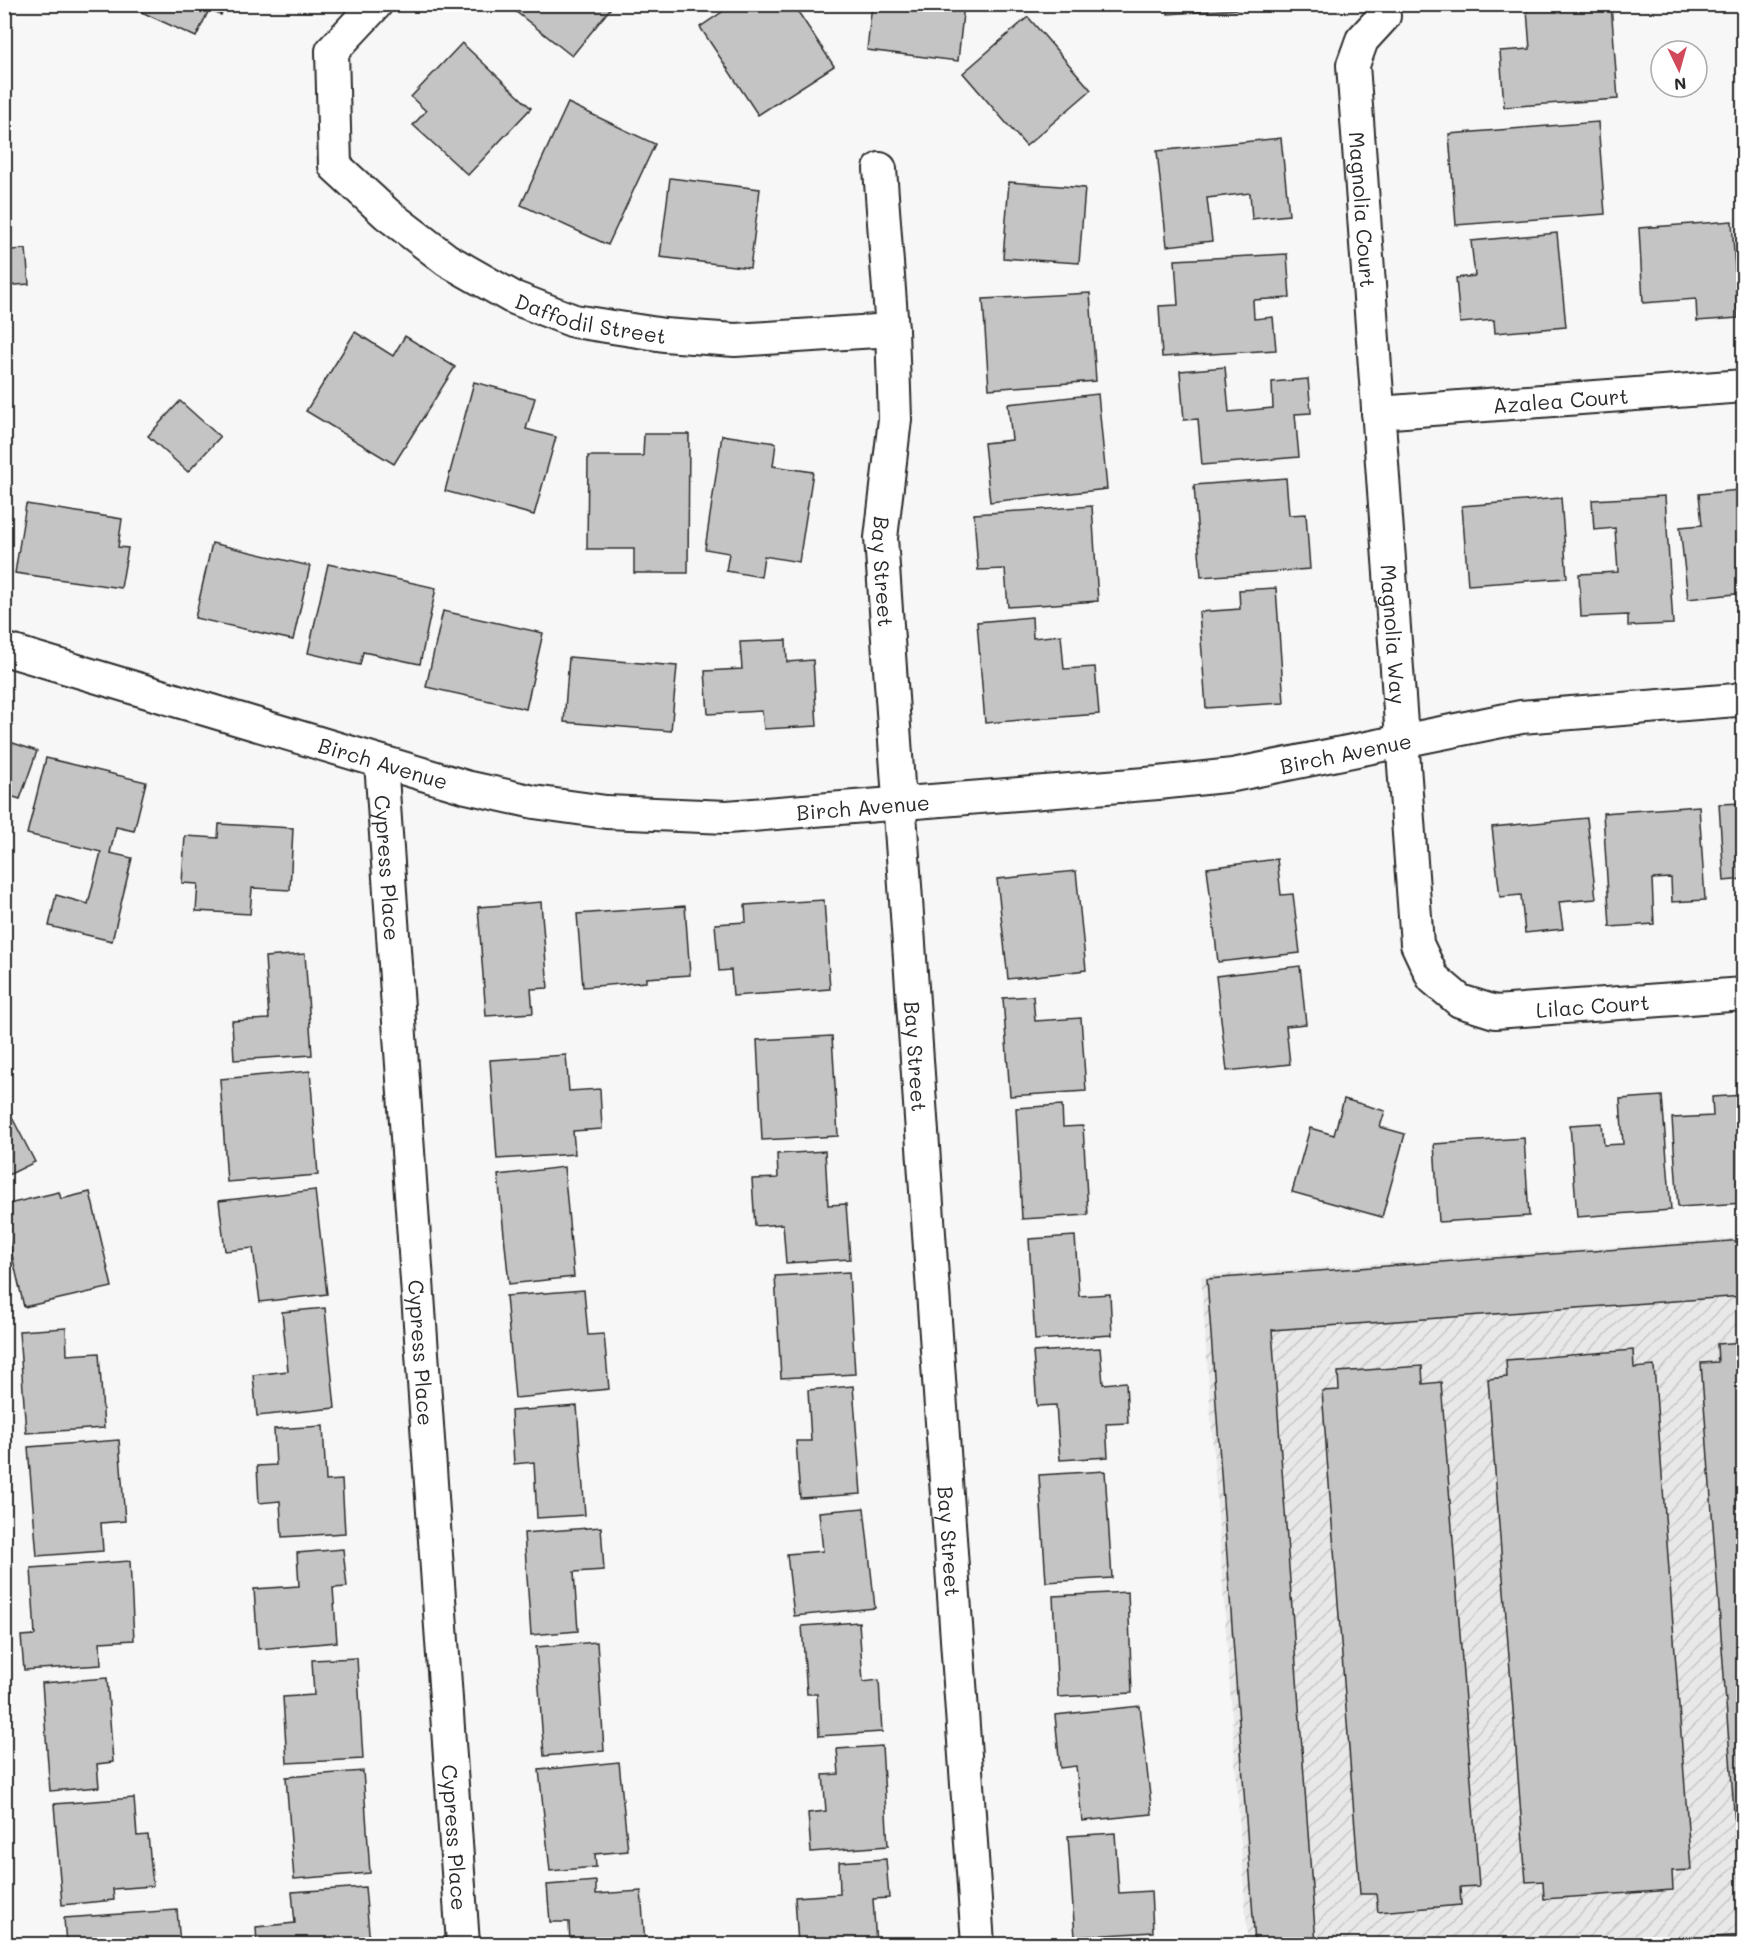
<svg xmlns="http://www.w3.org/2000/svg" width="1748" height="1949" viewBox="0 0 1748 1949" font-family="Mali,sans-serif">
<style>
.industrial{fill:url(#industrial-furrows)}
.building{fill:#c4c4c4;stroke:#2b2b2b;stroke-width:1.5}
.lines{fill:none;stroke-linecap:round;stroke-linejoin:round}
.street-casing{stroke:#2b2b2b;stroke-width:36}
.street{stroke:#fff;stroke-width:32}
.labels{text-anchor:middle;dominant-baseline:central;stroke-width:4.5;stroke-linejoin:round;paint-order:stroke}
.street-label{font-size:21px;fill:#2b2b2b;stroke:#fff}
</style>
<defs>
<pattern id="industrial-furrows" width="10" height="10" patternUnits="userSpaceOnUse" patternTransform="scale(1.5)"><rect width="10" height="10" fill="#e8e8e8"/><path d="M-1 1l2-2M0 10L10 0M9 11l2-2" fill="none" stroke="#c7c7c7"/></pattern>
</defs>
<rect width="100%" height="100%" fill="#f7f7f7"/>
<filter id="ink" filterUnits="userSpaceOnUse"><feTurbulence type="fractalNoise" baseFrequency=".0167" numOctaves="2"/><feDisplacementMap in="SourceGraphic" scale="12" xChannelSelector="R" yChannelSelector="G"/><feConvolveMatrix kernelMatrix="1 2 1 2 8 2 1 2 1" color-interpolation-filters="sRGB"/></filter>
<g filter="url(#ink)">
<path class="industrial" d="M1743,1238v706h-495l-47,-668z"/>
<g class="building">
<path d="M124,4h102l-5,11 -12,-5 -13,27z"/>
<path d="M512,4h102l-42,52 -62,-49z"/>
<path d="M734,4h59l41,62 -76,49 -58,-88z"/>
<path d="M872,4h92l-6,57 -91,-11z"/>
<path d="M1167,4h73l1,5 -73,5z"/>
<path d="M1611,4l7,95 -114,8 -4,-56 30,-2 -3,-39z"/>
<path d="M1028,17l63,73 -65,56 -63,-73z"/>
<path d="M462,43l69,65 -63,67 -55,-50 13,-14 -15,-14z"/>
<path d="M568,103l87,41 -47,101 -87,-40z"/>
<path d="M1739,110h5v51h-1z"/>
<path d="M1598,122l7,92 -149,11 -7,-91z"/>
<path d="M1281,138l8,77 -37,4 -2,-26 -43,5 5,43 -45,5 -10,-95z"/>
<path d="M670,178l90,11 -10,79 -90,-11z"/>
<path d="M1009,182l76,6 -6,75 -76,-5z"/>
<path d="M4,207h4l3,43 15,-1 3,35 -25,2z"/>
<path d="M1732,221l6,97 -41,3 -1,-22 -53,4 -4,-75z"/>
<path d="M1557,233l9,94 -71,6 -1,-13 -34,3 -4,-45 19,-2 -4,-35z"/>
<path d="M1287,254l3,44 -37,2 1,19 19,-2 3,33 -114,7 -3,-51 19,-1 -3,-45z"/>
<path d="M1090,293l6,88 -107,8 -6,-90z"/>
<path d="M355,332l38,24 12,-20 50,31 -61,97 -88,-53z"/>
<path d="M1225,367l4,45 44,-4 -1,-26 36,-3 3,34 -16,1 4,43 -97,8 -4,-46 -14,1 -4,-49z"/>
<path d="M474,382l61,16 -9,31 30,8 -22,78 -89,-24z"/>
<path d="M1098,394l9,95 -117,13 -6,-59 28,-3 -4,-36z"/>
<path d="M180,401l40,36 -32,35 -40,-36z"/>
<path d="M644,434h45l-1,139h-54v-24h-47l1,-93h55z"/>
<path d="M722,435l54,8 -3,23 40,6 -14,90 -35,-6 -3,21 -35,-6 3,-18 -24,-4z"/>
<path d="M1286,478l3,37 17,-1 4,55 -109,8 -7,-92z"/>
<path d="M1739,490l1,14 4,-1v90l-56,6 -8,-72 22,-2 -3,-31z"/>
<path d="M1665,496l8,128 -45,2v-11l-47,2 -2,-43 39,-2 -3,-44 -21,2 -2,-30z"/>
<path d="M1561,498l6,80 -99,7 -6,-79z"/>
<path d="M26,504l96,15 -4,28 10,1 -7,40 -106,-15z"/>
<path d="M1092,506l6,95 -90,6 -3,-38 -27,1 -4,-56z"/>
<path d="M212,543l98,23 -17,74 -98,-22z"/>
<path d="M328,564l108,24 -16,76 -57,-12 -3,13 -52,-12z"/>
<path d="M1276,588l8,115 -78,5 -7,-96 41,-3 -1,-19z"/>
<path d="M443,611l100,22 -17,76 -100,-22z"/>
<path d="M1032,617l1,21 28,-3 3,34 31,-2 4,47 -114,9 -8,-101z"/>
<path d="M786,640l1,22 26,-2 4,66 -53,3 -2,-18 -54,3 -3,-43 37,-2 -2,-27z"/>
<path d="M569,657l108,9 -6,65 -107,-9z"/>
<path d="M4,740l33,11 -17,48 -16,-5z"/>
<path d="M46,758l100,24 -12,49 -18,-4 -6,26 22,5 -20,83 -63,-15 7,-31 32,9 13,-52 -74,-18z"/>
<path d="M1744,803v76l-20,2 -5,-77z"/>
<path d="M1699,806l6,94 -33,2 -1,-24 -19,1 2,45 -44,3 -7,-114z"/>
<path d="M1587,818l9,81 -37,3 4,27 -38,4 -4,-38 -21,2 -8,-70z"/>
<path d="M219,824l74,4 -3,62 -38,-2 -2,26 -54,-3 2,-27 -16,-1 3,-47 33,2z"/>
<path d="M1277,859l4,36 12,-1 7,59 -82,9 -11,-94z"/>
<path d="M1076,871l10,99 -78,9 -11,-100z"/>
<path d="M824,900l6,89 -97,7 -2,-26 -12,1 -4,-47 31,-2 -1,-17z"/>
<path d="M541,902l7,86 -17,1 2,24 -47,3 -8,-109z"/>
<path d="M685,906l5,69 -44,3v4l-63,5 -6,-73z"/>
<path d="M305,954l7,101 -78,5 -2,-39 37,-2 -4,-62z"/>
<path d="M1300,966l6,58 -20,2 4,38 -63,7 -11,-95z"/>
<path d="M1033,996l2,25 46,-3 5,73 -76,5 -7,-98z"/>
<path d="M832,1036l6,100 -76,4 -5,-100z"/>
<path d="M566,1055l3,36 31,-2 2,40 -29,2 2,23 -78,5 -7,-99z"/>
<path d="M310,1071l8,104 -91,7 -7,-103z"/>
<path d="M1744,1095v108l-66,4 -6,-89 41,-2 -1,-19z"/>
<path d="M1662,1096l9,114 -94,7 -7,-92 32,-2 2,22 19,-1 -3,-45z"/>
<path d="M1344,1099l41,12 -5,16 25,7 -23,83 -90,-25 18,-64 24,7z"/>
<path d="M4,1102l31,60 -31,15z"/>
<path d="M1062,1105l1,22 20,-1 5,89 -66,4 -6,-111z"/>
<path d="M1524,1138l5,78 -90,6 -5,-78z"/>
<path d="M825,1151l3,54 18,-1 4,55 -64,4 -3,-39 -28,2 -3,-47 26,-1 -1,-24z"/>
<path d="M564,1167l10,110 -65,7 -11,-109z"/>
<path d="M315,1190l12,104 -67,8 -7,-54 -28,3 -6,-50z"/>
<path d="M59,1192l2,7 29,-7 22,95 -88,20 -20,-87v-15z"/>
<path d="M1075,1236l4,60 31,-2 2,41 -77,5 -6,-101z"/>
<path d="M1744,1240v56l-472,34 44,614h-61l-48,-665z"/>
<path d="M849,1272l6,102 -74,4 -6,-102z"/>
<path d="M584,1290l4,45 16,-1 5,55 -94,9 -9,-102z"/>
<path d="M325,1308l10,100 -78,8 -4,-41 35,-4 -6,-59z"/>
<path d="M66,1328l1,27 32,-2 5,75 -78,5 -7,-102z"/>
<path d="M1744,1342v524h-6l-37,-503 17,-1 -1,-18z"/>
<path d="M1100,1348l3,36 23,-2 2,41 -22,1 2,33 -48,3 -4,-55 -19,1 -4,-54z"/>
<path d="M1633,1350l1,18 20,-2 37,504 -19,1 1,19 -129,9 -1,-18 -17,1 -38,-503 19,-2 -1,-17z"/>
<path d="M1422,1366l1,18 18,-2 38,504 -19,1 1,18 -83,7 -2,-18h-16l-38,-503 17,-1 -1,-18z"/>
<path d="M853,1386l8,108 -61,4 -4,-57h15l-3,-51z"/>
<path d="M577,1406l8,109 -48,3 -3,-56 -20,2 -3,-53z"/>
<path d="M323,1426l3,55 16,-1 3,53 -63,4 -2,-36 -21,2 -2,-37 19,-1 -2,-36z"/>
<path d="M119,1440l6,81 -24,2 2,28 -66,5 -9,-109z"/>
<path d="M1105,1471l7,107 -66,4 -7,-107z"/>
<path d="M864,1508l11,100 -81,8 -7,-62 36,-3 -4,-39z"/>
<path d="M601,1527l3,43 -30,2 4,59 -47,4 -7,-102z"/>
<path d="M343,1549l4,38 -14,1 4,54 -79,7 -4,-60 45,-3 -2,-33z"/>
<path d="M130,1561l4,79 -34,2 1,23 -77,5 -3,-34 14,-1 -4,-67z"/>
<path d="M1128,1592l4,101 -74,4 -5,-101z"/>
<path d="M859,1622l4,60 16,-2 3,52 -63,4 -2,-42h-10l-5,-68z"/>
<path d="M597,1642l7,109 -60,5 -8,-109z"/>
<path d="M357,1658l6,101 -76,4 -4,-66 31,-2 -2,-35z"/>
<path d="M107,1678l6,84 -16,2 2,23 -49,4 -8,-108z"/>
<path d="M1140,1706l12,108 -70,7 -6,-55 -16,2 -5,-53z"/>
<path d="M882,1746l6,100 -77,6 -3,-39 18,-2 -3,-36 16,-1 -2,-25z"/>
<path d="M619,1762l9,89 -33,3 1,13 -46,4 -11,-101z"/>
<path d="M363,1771l7,102 -76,6 -8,-102z"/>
<path d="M134,1798l3,38 11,-1 5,51 -40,3 1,11 -52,5 -8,-101z"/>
<path d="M1115,1833l4,60 32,-2 2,41 -78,5 -7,-101z"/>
<path d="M886,1859l3,39 -16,1 3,45h-78l-3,-47 45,-3 -1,-32z"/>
<path d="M596,1881v13l45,-3 4,53h-75l-1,-22h-19l-3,-37z"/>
<path d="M365,1887l5,57h-113l-1,-17 39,-4 -3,-31z"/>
<path d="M177,1910l3,34h-114l-2,-26z"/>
<path d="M1744,1935v9h-133z"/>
</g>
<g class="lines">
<g class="street-casing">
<g id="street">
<path id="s1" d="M376,4l-44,47 3,115 52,48 60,46 65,37 62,24 90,14 71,5 157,-10"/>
<path id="s2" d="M1384,16l-22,24 -9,25 64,879 16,34 27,23 35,11 249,-18"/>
<path id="s3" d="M880,169l12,161 3,89 -14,119 97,1406"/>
<path id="s4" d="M1378,413l366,-27"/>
<path id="s5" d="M4,649l462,138 68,15 72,10 121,5 431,-34 75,-8 288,-58 215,-17 8,-3"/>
<path id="s6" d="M381,762l82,1182"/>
</g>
</g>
<use href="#street" class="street"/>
</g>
</g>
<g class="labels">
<g class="street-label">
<text stroke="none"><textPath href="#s2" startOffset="204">Magnolia Court</textPath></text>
<text stroke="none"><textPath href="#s1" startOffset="483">Daffodil Street</textPath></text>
<text stroke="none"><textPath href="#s4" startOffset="183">Azalea Court</textPath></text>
<text stroke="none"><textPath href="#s3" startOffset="404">Bay Street</textPath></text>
<text stroke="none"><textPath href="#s2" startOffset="630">Magnolia Way</textPath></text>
<text stroke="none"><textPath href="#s5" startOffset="1368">Birch Avenue</textPath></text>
<text stroke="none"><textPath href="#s5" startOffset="396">Birch Avenue</textPath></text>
<text stroke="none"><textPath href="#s5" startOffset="882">Birch Avenue</textPath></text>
<text stroke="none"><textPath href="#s6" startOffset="106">Cypress Place</textPath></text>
<text stroke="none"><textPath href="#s2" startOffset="1148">Lilac Court</textPath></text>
<text stroke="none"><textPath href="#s3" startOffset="890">Bay Street</textPath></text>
<text stroke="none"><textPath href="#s6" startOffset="592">Cypress Place</textPath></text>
<text stroke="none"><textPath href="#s3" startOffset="1376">Bay Street</textPath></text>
<text stroke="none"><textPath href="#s6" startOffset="1078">Cypress Place</textPath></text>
</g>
</g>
<rect width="1748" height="1949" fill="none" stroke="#fff" stroke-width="24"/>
<rect x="12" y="12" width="1724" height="1925" fill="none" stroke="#2b2b2b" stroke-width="2" filter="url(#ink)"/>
<g transform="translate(1679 69) rotate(175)"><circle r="28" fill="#ffffff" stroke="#aaaaaa" stroke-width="1.5"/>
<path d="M0-4.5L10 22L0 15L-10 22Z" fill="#d1495b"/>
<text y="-9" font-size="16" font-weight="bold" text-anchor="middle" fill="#2b2b2b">N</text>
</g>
</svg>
